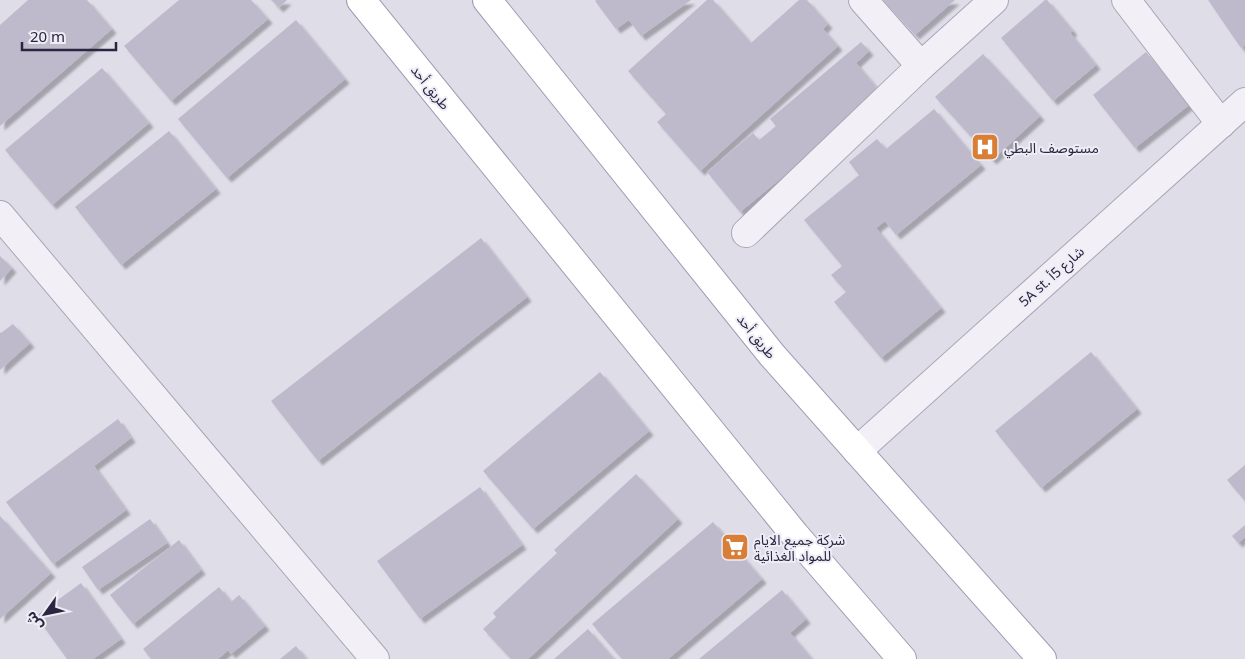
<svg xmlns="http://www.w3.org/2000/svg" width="1245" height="659" viewBox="0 0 1245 659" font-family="'Noto Sans','Noto Sans Arabic',sans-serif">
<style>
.building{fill:#bebacc;filter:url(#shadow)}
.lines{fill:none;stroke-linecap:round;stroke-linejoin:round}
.minor-casing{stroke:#a9a6b6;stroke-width:30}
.major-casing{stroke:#a09bb5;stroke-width:30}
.minor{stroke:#f2f0f6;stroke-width:28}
.major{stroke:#fff;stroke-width:28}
.labels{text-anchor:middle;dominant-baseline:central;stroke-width:4;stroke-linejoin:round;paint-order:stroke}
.street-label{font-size:14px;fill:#2b2540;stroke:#eeedf6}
.poi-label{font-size:14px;fill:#2b2540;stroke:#eeedf6;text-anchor:start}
</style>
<defs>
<filter id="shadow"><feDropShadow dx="4.5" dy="4.5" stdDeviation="1" flood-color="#0004"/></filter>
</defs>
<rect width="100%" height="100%" fill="#dfdde8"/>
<g class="building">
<path d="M28,0h59l25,29 -112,97v-101z"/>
<path d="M179,0h72l17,19 -97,82 -47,-55z"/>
<path d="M271,0h16l-8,8z"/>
<path d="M597,0h94l-50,36 -12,-16 -13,9 -21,-28z"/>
<path d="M707,0h6l38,43 48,-43h8l21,24 -5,5 15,17 -138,125 -43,-49 9,-8 -38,-43z"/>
<path d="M883,0h72l-40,35z"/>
<path d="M1045,0h2l26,31 -3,2 26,32 -43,36 -52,-63z"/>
<path d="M1208,0h37v45l-4,3z"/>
<path d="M296,20l49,59 -118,99 -49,-59z"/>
<path d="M861,42l8,9 -13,12 27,32 -143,117 -33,-40 46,-39 6,7 17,-14 -6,-7z"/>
<path d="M1146,52l43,53 -54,43 -42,-53z"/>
<path d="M983,54l57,62 -48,44 -57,-63z"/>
<path d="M102,68l47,55 -97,82 -47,-55z"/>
<path d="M934,109l47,56 -85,70 -11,-14 -9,7 65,80 -60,50 -47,-56 12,-10 -15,-17 11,-9 -38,-46 55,-45 -10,-13 28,-23 9,10z"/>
<path d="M169,131l47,58 -95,76 -46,-58z"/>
<path d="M481,238l46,59 -209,164 -47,-60z"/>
<path d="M0,256l12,12 -12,13z"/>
<path d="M13,324l17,19 -30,27v-38l1,1z"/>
<path d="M1091,352l46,57 -96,79 -46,-57z"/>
<path d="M600,372l49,59 -116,98 -50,-58z"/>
<path d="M118,419l13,19 -37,28 32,44 -73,54 -47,-62z"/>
<path d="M1245,465v36l-18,-21z"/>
<path d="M636,474l42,45 -150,140h-17l-28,-30 13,-12 -3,-4 64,-60 -3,-3z"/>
<path d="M480,487l42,58 -102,74 -43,-58z"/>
<path d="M0,516l51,57 -51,46z"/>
<path d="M150,519l17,24 -69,47 -16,-23z"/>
<path d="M713,522l49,57 -94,80h-46l-30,-35z"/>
<path d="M1245,525v12l-7,6 -6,-7z"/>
<path d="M179,540l22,30 -68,54 -23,-29z"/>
<path d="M81,583l40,56 -28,20h-26l-31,-43z"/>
<path d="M219,587l12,15 8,-7 26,31 -34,28 -3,-4 -10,9h-67l-8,-10z"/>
<path d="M782,590l24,29 -16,14 22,26h-113z"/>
<path d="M588,629l26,30h-60z"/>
<path d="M296,646l10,13h-26z"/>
</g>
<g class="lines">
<g class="minor-casing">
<g id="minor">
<path d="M863,0l58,66 73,-66"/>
<path d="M1126,0l95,124"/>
<path d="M0,215l375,444"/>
<path d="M746,233l175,-167"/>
<path d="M857,451l388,-349"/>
</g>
</g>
<g class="major-casing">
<g id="major">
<path d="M361,0l434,535 107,124"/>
<path d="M487,0l285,355 270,304"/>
</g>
</g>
<use href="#minor" class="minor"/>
<use href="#major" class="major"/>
</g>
<defs>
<g id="hospital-square" transform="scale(1.4375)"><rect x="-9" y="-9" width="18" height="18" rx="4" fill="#d97e36" stroke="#eeedf6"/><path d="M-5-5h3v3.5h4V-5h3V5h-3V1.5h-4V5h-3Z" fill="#fff"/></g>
<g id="supermarket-square" transform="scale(1.4375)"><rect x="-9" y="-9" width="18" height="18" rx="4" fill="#d97e36" stroke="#eeedf6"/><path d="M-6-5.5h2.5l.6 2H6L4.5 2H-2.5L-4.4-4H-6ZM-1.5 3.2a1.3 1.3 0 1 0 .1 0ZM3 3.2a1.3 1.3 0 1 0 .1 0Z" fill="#fff"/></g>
</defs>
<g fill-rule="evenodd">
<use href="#hospital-square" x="985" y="147"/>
<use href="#supermarket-square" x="735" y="547"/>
</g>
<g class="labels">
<g class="street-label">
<text transform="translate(431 87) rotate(51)">طريق أحد</text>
<text transform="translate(1051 276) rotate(-42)">5A st. شارع 5أ</text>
<text transform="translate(757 336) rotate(51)">طريق أحد</text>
</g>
<g class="poi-label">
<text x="1004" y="147">مستوصف البطي</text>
<text x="754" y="539">شركة جميع الايام<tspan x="754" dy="16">للمواد الغذائية</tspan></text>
</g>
</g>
<g transform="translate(45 614) rotate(237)" stroke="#eeedf6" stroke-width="4" paint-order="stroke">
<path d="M0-4L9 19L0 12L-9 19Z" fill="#2b2540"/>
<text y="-8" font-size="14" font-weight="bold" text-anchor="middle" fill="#2b2540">ش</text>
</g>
<path d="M22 42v8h94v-8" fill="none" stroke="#2b2540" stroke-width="2.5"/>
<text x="30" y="42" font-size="15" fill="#2b2540" stroke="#eeedf6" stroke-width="4" paint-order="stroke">20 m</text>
</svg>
